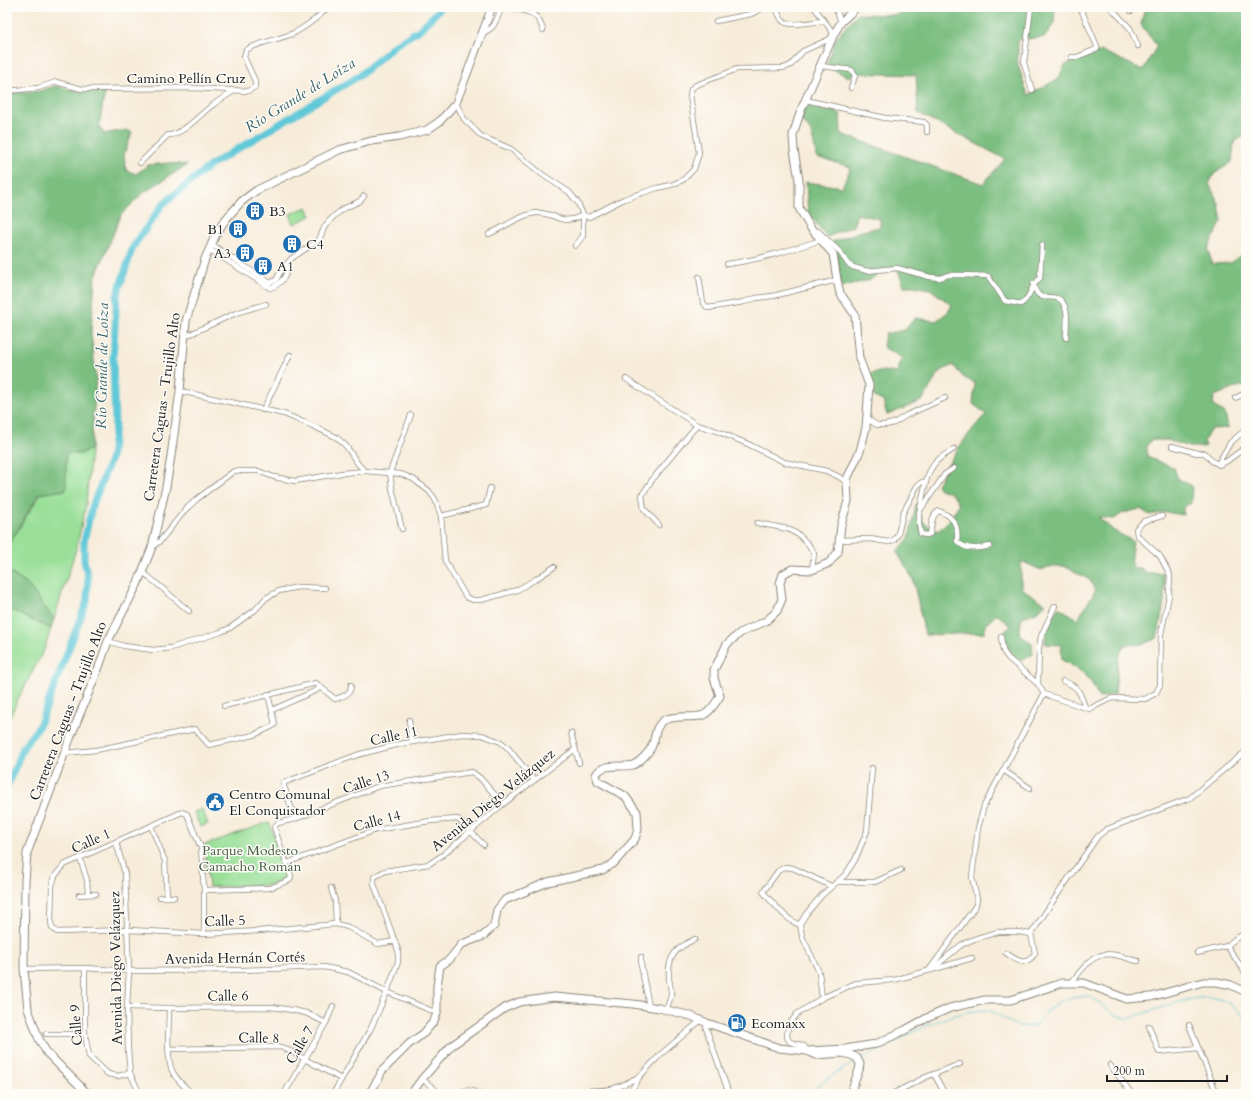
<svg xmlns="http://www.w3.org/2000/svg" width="1253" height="1101" viewBox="0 0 1253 1101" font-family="Cardo,serif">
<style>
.green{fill:#99df98;stroke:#5a7e5a}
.forest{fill:#7abe80;stroke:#4b6d4e}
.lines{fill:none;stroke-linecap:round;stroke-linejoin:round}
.stream{stroke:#5ec8d8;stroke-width:1}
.river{stroke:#5ec8d8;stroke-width:7}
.street-casing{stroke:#8a847a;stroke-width:6}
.secondary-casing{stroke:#8a847a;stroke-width:9}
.street{stroke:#fff;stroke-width:4.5}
.secondary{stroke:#fff;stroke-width:7}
.labels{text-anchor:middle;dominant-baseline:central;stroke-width:3;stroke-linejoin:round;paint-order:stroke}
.street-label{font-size:14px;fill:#1c1c1c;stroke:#fdfcf7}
.poi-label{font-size:14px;fill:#1c1c1c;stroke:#fdfcf7;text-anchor:start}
.park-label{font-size:14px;fill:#486047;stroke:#fdfcf7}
.water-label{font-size:15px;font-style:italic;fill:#366167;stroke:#fdfcf7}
</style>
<rect width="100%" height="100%" fill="#fdfcf7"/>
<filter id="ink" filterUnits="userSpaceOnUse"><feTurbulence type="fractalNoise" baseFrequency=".025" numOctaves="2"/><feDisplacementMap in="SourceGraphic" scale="8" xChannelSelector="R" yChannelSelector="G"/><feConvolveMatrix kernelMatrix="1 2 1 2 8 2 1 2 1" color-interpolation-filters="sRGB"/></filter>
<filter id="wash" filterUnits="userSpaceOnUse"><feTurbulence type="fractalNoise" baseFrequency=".012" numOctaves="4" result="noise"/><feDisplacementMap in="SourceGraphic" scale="16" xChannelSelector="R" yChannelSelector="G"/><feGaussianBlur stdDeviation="0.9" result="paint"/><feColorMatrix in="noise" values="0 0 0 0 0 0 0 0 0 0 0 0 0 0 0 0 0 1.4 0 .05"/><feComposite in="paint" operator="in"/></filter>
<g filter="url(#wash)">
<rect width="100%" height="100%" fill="#f7ecd9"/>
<g class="green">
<path d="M307,207l4,9 -17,8 -4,-10z"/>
<path d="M91,449l-5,55 -9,42 -23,73 -27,-35 -20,-13v-29l4,-1 55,-88 14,1z"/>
<path d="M7,608l44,21 -7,21 -24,45 -13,28z"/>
<path d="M202,809l6,15 -8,3 -6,-15z"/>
<path d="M269,822l19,55 -17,8 -62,2 -5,-42z"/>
</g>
<g class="forest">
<path d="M916,7h139l-1,16 -9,14 -27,3v25l10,30 30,-16 7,-14 37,-14 41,19 14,-24 -16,-21 4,-18h101v128l-12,7 -2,20 -18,12 -5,10 10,20 3,17 -14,28 4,15 18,-1 16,-11v135l-6,-1 -26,10 -1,10 12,7 3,15 -17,1 -7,12 2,6h-17l-22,-7h-15l-5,5v12l27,11 4,11 14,7 -1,17 -8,4v8l-17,-3 -16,3 -10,-6 -17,4 -9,6 -16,-2 16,14 19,10 -2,14 1,12 11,2 1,4h19c5,22 -2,44 -6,65l-14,6 -19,1 -6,13 -3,36 -16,4c-9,-22 -16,-27 -37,-38l-1,-15 -16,-1 1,-12 12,-25 20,12 17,-28 -5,-11 -26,-14 -16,1 -7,3 -20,-9v27l25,16 -11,9 -13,4 -3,17 13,10 1,10 -12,7 -11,-7 -7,-21 8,-7 -14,-12 -12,11 -1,8 -59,2 -12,-56 -16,-27 12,-14 7,-34 8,19 14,8 13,-13 8,-14 -8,-11 -11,-4 -3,-4c13,-26 29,-50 49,-71l-13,-10 2,-21 -12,-6 -10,-12 -14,7 -17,29 -35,14 -4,-14 -9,-4 -4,-23 13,-3 14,2 5,-15 -19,-11 2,-13 20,-4 10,-12 21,3 12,-9 4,-7 -22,-16 -16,-3h-10l-6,-16 -10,-3 -18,13 -29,7 -4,-32 -7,-12 28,-11 22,-5v-8l-23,-5 -4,12 -26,11 -19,-24 -2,-31 36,5 9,-20 -35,-10 -2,-14 -5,-15 -9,-8 5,-16 35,9 1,21 142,50 22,-25 -87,-46 -2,-38 -62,-2 -5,4 -15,-7 -7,-7 9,-25 21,-24 38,1z"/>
<path d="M56,86l26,6h23l-6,34 5,8 21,-4 7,2 -8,23 2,15 10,4 12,-9 21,-2 18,2 -44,28 -22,22 -26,63 -4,55 5,46 -5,70 -11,5 -14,-1v37l-27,4 -28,47 -4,1v-447l7,-2 25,-2z"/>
<path d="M7,571l20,13 27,35 -3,10 -44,-21z"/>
</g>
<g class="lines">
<g class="stream">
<path d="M862,1059c37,-18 83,-49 125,-49 7,0 22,14 32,16 5,1 11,0 16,0 6,-7 12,-16 19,-21 11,-8 24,-8 36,-9l26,19 13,4c12,-5 25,-9 38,-13 31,-10 56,-17 79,13"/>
<path d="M808,1094l20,-16 27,-16"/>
</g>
<path class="river" d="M7,787l17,-41 15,-20 48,-125 1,-24 -4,-17v-19l8,-34 19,-49 4,-33 -2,-66 4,-64 16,-48 30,-43 48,-39 148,-89 36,-31 24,-15 20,-20 1,-3"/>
</g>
</g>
<g filter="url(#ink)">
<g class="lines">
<g class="street-casing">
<g id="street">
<path d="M509,7c18,5 28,3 34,23"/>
<path d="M776,7c2,4 3,11 7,14 5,6 32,1 40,0"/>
<path d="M814,7l20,27"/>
<path d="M835,7l6,15"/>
<path d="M1031,7l-7,56 8,27"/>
<path d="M1110,7l20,21 8,18"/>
<path d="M1130,7l1,4"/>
<path d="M716,21l35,-7 14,-7"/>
<path d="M482,33c15,-5 13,-13 20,-25l4,-1"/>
<path d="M1071,57h6l17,-7 3,-1v-3l-17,-39"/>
<path d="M821,66l31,4 3,6 -4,12"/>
<path d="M7,91l31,-3 18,-6 26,7 111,-1 55,3 7,-4v-6l-11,-24 2,-7c15,-9 34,-10 50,-18 12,-7 23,-15 32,-25"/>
<path d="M806,100l79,18 39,4 3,3v7"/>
<path d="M456,103l8,16 17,17 30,13 32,26 26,17 9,11 5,12v21l-8,10"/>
<path d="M140,163l28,-28c13,1 32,-20 42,-28 8,-6 16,-11 24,-16"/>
<path d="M583,215l6,2 35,-18 33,-11 14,-3 12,-5 11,-11 5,-16 -9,-58 1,-6 5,-4 41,-16 47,-1 7,-3 12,-14 29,-13"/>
<path d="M818,231l21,20 9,13 5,3 14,4 30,-3 33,9 10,1 8,-3h14l26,1 17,25 16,3c12,-9 8,-17 19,-26l2,-33"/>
<path d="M489,234c14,-6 34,-21 49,-21 20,0 21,14 45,2"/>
<path d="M211,244l59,39 6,-3 6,-11 10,-11 27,-18 6,-14 9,-10 9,-7 17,-8 4,-5"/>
<path d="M209,249l61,39c10,-3 18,-12 17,-23"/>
<path d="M727,264c32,-4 63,-14 94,-24"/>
<path d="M699,277l4,26 5,5 36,-6 12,-4 17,-2 64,-16"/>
<path d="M1033,284c2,4 3,9 6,11 7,7 21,-6 27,15 2,6 0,20 0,28"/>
<path d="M184,337l52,-24 30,-9"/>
<path d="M626,379l71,46 17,5 34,14 36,18 43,9 14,7 6,5"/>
<path d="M180,391l104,23 29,12 23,11 10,9 12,18 7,7 36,3 12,5 16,12 6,8 6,17 4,45 21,36 7,3h8l36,-10 19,-11 18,-12"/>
<path d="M1235,398l11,-5"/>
<path d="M263,410l27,-55"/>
<path d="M867,419l10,6h8l9,-2 13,-8 38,-17"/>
<path d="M1246,429l-16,14 -12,21 1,1 8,-4 19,-14"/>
<path d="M1172,446l25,7h8l7,8 6,3"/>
<path d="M954,468l-9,6 -26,38v13l2,9 5,1 4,-1c2,-9 1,-19 9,-23 14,5 20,15 18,30 8,10 22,8 33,5"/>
<path d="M920,509c4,-16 5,-34 15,-46 5,-6 13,-10 19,-14"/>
<path d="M441,516l45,-11 4,-17"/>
<path d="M757,523l31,6 11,6 9,9 6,9 -2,17"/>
<path d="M659,525l-15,-16 -2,-14 10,-15 45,-55"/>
<path d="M402,529l-10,-41 -2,-16 21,-57"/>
<path d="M839,540l31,-1 18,3 6,-2 4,-6 5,-21 14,-27 5,-4h4"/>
<path d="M152,547l8,-6 26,-32 11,-10 37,-28h24l16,6 21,4 47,-8 23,-2"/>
<path d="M143,572l46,39"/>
<path d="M1001,637l2,14 5,7 30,26 6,10"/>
<path d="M108,641l16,5 29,4 18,-2 50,-16 9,-4 25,-18 11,-12 13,-7 19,-4 27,1"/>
<path d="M1063,681c15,5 17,11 22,26"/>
<path d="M1038,684l1,-36 2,-12 14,-30"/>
<path d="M1044,694l45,15 23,-11 33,1 11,-6 4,-8 1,-51 8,-38 1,-21 -10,-19 -19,-17 -4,-4 -1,-6 8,-8 18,-5"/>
<path d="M224,706l92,-23 19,16c8,-3 16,-4 16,-14"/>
<path d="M272,710l45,-20 3,-4"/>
<path d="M409,720l3,22"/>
<path d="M571,733l8,30"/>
<path d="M65,753l31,-3 99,-21 14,16 45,-10 19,-9 2,-2 -7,-30"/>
<path d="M1003,770l27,18"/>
<path d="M295,819l-12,-36 74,-28 43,-11 62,-10 20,1 19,7 7,6 26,32"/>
<path d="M151,826l14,35 2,36"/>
<path d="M116,842l9,32 4,97 -2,36 1,43 2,23 10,21"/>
<path d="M80,858l7,22 1,14"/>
<path d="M287,863l89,-33 54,-9 28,-2 26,26"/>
<path d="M837,882h38l26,-12"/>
<path d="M331,888l4,13 1,23"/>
<path d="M204,890l66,-2 20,-8 1,-4 -17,-49 4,-4 17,-4 84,-33 93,-14 8,6 23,26"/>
<path d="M79,895l17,-1"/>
<path d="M160,897h14"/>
<path d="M800,924c-11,0 -29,-24 -37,-32l15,-21 7,-4 8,1 38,18"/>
<path d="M204,934v-44l-3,-42 -14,-34 -5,-2 -118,53 -9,11 -3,10 -1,36 1,6 5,4 72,-2 75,4 55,-3 77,-7 12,3 30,17 17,-3"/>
<path d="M1031,934l24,-36 43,-62 9,-7 24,-9 59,-22 56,-47"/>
<path d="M1227,946l19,28"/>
<path d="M1227,946l8,-7 11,-6"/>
<path d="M1006,953c11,8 21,14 29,0l-4,-19"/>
<path d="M1197,953l30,-7"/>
<path d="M641,957v8l8,41"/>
<path d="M85,968v66l4,22 19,18 10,2 12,-3"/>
<path d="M24,969l61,-1 44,3 114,-1 81,-3 24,5 39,20 50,21"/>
<path d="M935,969l37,-11"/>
<path d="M929,970l41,-56 6,-9 1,-6 -5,-22 6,-49 6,-22 60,-112"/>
<path d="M1072,982c13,-17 23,-33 48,-26 6,1 11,4 18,5"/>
<path d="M822,998l-3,-26 -17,-36 -2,-12 6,-10 16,-19 23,-20 10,-15 12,-29 5,-63"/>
<path d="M127,1007l42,1 103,-1 20,3 14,3 20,10"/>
<path d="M169,1008c0,19 -3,41 2,60 3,10 14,19 22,26"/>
<path d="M666,1010c2,-5 4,-10 5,-15 0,-5 -1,-11 -2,-16 -2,-23 7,-31 26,-40"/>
<path d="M707,1023l-1,5 23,66"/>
<path d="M1189,1025l28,69"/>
<path d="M1149,1026l10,26 39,-4"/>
<path d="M46,1034h39"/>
<path d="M169,1049l112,-2 11,5 49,27"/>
<path d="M807,1051l-3,-5 -14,-4 -3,-5 1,-11 9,-12 25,-16 20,-9 14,-6 38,-3 41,-11 1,-3 25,-21 13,-6 24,-7h20l13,2"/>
<path d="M1110,1065l22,29"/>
<path d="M934,1074l11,20"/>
<path d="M422,1079l19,15"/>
<path d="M284,1094l42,-71 7,-17"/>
<path d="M333,1094l38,-66 16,-36 11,-30v-12l-24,-66v-7l11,-6 44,-7 15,-10 59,-50 71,-54"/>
<path d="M459,1094c6,-5 13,-4 20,0"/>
<path d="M579,1094c10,-6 21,-2 32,-5 10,-2 19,-8 29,-13"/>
<path d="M629,1094l11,-18 21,-22 40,-34"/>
<path d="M892,1094l34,-17 34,-13"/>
</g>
</g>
<g class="secondary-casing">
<g id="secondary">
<path d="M808,1051l37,-2 31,-5 29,-14 22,-12 23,-10 35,-8h26l51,-17h22l43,16 24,-2 52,-15h14l14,3 15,7"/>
<path d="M88,1094l-41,-41 -8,-14 -11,-30 -4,-40 1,-88 2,-28 44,-117 28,-69 9,-26 29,-56 15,-38 14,-60 5,-31 9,-65 6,-70 19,-62 11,-25 9,-14 17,-19 15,-11 82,-40 32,-9 28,-4 28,-7 13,-9 16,-18 36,-96"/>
<path d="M369,1094l11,-18 1,-4 28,-28 15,-11 10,-12 3,-8v-27l3,-20 9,-6 13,-16 21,-8 11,-10 3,-16 8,-10 43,-18 55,-12 11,-7 21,-24 3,-10 -1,-17 -12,-16 -27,-15 -2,-6c6,-13 25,-7 37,-10 7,-3 18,-14 20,-22 3,-9 2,-16 10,-22 2,-2 5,-2 8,-3 28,-5 31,8 49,-22l-6,-18v-8l13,-26 13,-11 26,-12 11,-10 5,-12 -2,-16 3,-9 9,-5 20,1 17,-7 9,-11 3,-27 7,-24 -1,-22 13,-28 6,-23 3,-43 -10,-27 -4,-43 -15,-22 -3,-13 -4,-26 -23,-27 -11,-19v-28l-5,-30 -1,-15 8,-25 33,-76 7,-12 16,-15"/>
<path d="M411,1094l11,-15 29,-33 54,-38 14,-6 35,-5 79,7 26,4 32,8 16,7 72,25 28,3 9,4 27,-2 8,2 6,3 3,6 -1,6 -9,24"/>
</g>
</g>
<use href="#street" class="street"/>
<use href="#secondary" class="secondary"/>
</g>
</g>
<defs>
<g id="building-disc" transform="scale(1)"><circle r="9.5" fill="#1f6fb2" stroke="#fdfcf7"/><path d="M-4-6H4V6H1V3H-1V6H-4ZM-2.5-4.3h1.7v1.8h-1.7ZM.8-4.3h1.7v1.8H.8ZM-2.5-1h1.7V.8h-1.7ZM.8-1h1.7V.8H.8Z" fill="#fff"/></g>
<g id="civic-disc" transform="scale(1)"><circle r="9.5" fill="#1f6fb2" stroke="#fdfcf7"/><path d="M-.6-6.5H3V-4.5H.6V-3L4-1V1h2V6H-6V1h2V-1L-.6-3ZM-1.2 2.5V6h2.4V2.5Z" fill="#fff"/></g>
<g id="fuel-disc" transform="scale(1)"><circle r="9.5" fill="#1f6fb2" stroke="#fdfcf7"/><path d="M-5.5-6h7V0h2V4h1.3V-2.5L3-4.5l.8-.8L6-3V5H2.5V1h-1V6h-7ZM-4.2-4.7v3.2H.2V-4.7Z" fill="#fff"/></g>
</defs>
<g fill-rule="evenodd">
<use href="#building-disc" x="255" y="211"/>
<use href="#building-disc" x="238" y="229"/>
<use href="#building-disc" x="292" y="244"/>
<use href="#building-disc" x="245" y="253"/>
<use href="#building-disc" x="263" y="266"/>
<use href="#civic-disc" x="215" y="802"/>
<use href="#fuel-disc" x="737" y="1023"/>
</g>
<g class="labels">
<g class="street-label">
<text x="186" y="78">Camino Pellín Cruz</text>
<text transform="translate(162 407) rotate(-82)">Carretera Caguas - Trujillo Alto</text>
<text transform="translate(68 711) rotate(-69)">Carretera Caguas - Trujillo Alto</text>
<text transform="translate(394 736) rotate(-12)">Calle 11</text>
<text transform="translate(366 782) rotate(-18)">Calle 13</text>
<text transform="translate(493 800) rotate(-39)">Avenida Diego Velázquez</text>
<text transform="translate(377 821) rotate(-15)">Calle 14</text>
<text transform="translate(91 841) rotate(-24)">Calle 1</text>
<text transform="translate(225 921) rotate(-2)">Calle 5</text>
<text transform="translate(235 958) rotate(-1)">Avenida Hernán Cortés</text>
<text transform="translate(116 968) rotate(-91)">Avenida Diego Velázquez</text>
<text transform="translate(228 996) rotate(-1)">Calle 6</text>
<text transform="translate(76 1025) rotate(-94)">Calle 9</text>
<text transform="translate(259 1038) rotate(1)">Calle 8</text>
<text transform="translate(300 1045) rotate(-60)">Calle 7</text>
</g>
<g class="poi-label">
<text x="269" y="211">B3</text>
<text x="224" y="229" text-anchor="end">B1</text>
<text x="306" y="244">C4</text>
<text x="231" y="253" text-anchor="end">A3</text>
<text x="277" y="266">A1</text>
<text x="229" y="794">Centro Comunal<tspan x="229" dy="16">El Conquistador</tspan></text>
<text x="751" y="1023">Ecomaxx</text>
</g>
<g class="park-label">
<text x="250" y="850">Parque Modesto<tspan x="250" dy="16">Camacho Román</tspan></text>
</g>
<g class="water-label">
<text transform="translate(300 95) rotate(-32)">Río Grande de Loíza</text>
<text transform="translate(102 366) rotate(-89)">Río Grande de Loíza</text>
</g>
</g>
<rect width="1253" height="1101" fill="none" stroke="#fdfcf7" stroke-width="24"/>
<path d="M1107 1075v6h120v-6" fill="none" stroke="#1c1c1c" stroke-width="2"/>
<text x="1113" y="1075" font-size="12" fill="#1c1c1c" stroke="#fdfcf7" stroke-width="3" paint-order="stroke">200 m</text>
</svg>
